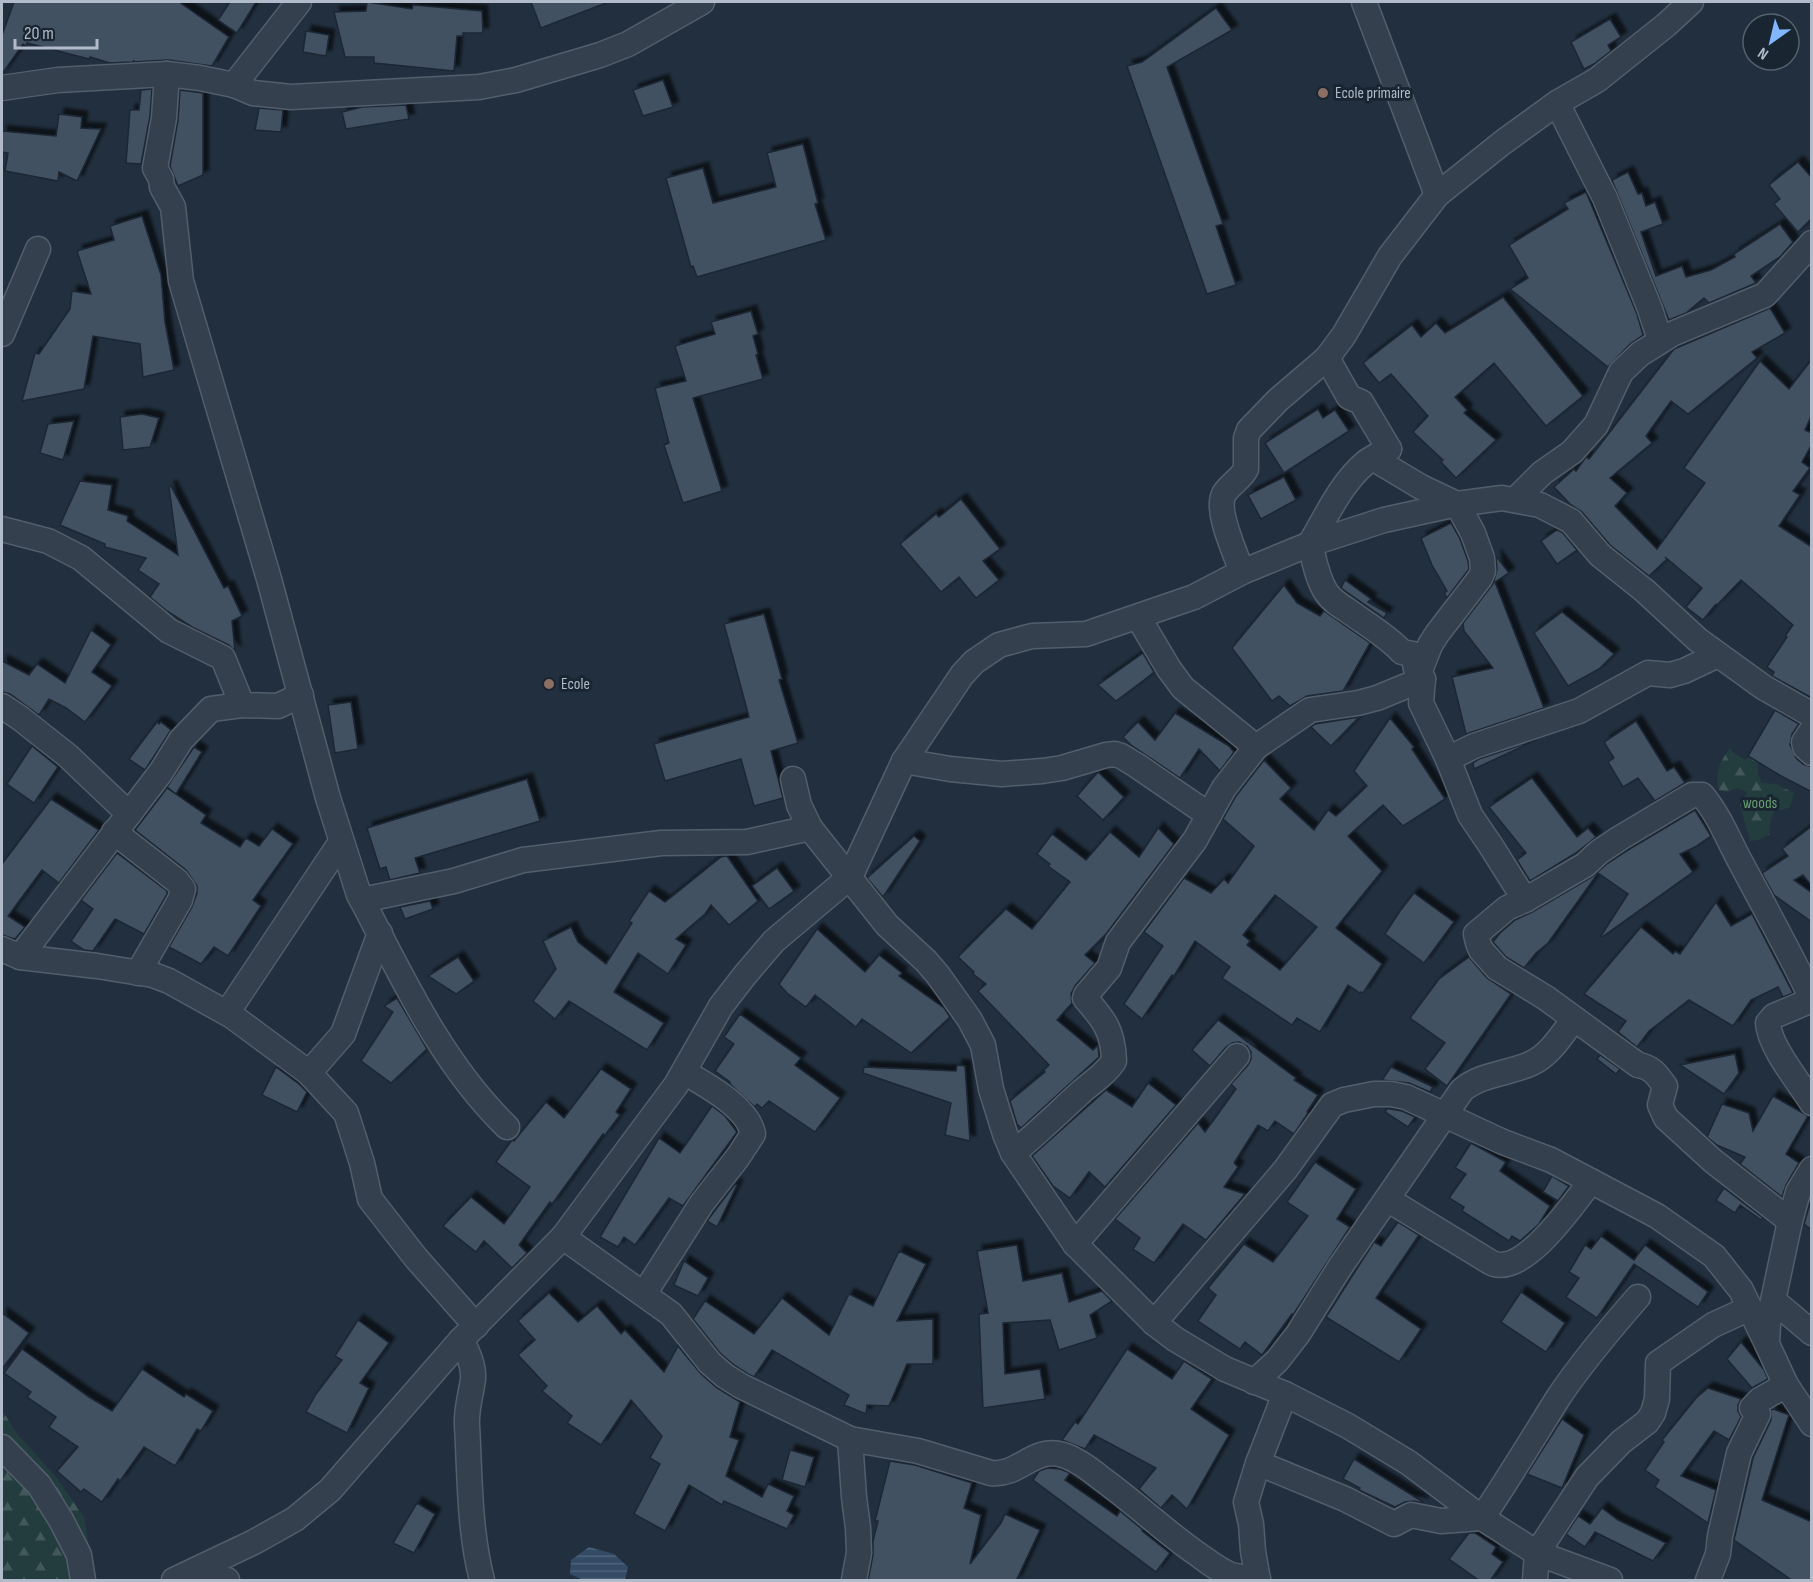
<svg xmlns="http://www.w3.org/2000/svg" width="1813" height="1582" viewBox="0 0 1813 1582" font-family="'Sofia Sans Condensed',sans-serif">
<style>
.forest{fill:url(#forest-firs)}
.water{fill:url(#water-rules)}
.building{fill:#425162;stroke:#1c2734;stroke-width:1.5;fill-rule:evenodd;filter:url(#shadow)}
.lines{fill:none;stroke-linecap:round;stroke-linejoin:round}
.street-casing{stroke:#535e6b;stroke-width:27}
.street{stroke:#35404e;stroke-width:24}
.education-dot{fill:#8d6e63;stroke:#1a2532;stroke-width:2}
.labels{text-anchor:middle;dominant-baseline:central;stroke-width:6;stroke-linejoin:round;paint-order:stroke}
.poi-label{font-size:16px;fill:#b1bbc9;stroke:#1a2532;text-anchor:start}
.park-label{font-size:16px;fill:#669c70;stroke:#1a2532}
</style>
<defs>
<pattern id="forest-firs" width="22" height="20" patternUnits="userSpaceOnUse" patternTransform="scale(1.5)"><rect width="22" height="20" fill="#233d3f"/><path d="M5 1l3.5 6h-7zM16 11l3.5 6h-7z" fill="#415759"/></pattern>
<pattern id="water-rules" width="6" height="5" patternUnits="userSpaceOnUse" patternTransform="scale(1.5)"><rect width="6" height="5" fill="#344b66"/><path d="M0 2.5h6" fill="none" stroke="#4f637b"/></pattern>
<filter id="shadow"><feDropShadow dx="5.5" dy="-5.5" stdDeviation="1.5" flood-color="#0009"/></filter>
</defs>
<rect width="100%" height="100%" fill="#212f3e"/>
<g class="forest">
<path d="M1731,747l1,5 13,8 4,-4 9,6v13l4,8 14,1 18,9 -4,14 -8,3 -7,-1 -4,10 -2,16 -11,5 -8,1 -10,-36 7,-13 -10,-4 -9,4 -9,-2c-5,-20 1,-28 12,-43z"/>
<path d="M2,1410l16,25 38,42 28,40 7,41 -7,22h-82z"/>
</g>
<path class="water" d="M589,1547l25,7 14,13 -3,13h-42l-13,-6 1,-14z"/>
<g class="building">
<path d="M14,2h165l50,35 -17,29 -44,-6 -35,2 1,-2 -1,2 -23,1 -20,-6 -1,2 -62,-16 -1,3 -3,-2 -21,30v-39z"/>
<path d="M230,2h26l-19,31 -19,-13z"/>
<path d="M367,2l45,7 1,-4 69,6 1,22h-20v3h-6l-3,35 -80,-8v-6h-29l-11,-45 32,-1z"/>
<path d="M531,2h74l1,1 -65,25z"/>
<path d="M1216,8l16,22 -65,37 56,157 -7,2 20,59 -29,9 -80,-228 15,-4z"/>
<path d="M1610,19l11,18 -13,8 3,6 -17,13 -10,5 -13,-27z"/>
<path d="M306,31l23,4 -3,21 -23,-4z"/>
<path d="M663,80l10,27 -30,9 -10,-26z"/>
<path d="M152,89l-2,27 -9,48 -15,-1 4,-53h9l2,-20z"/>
<path d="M180,90l23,3v82l-25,11 -8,-20 8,-46z"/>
<path d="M406,105l3,14 -63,10 -4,-17 20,-5z"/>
<path d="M259,108l24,2 -2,22 -26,-2z"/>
<path d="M59,114l23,3 -1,11 20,1 -24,52 -18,-9 -1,9 -53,-10 3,-18 -6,-1v-21l54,5z"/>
<path d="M803,144l15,59 -3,1 11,36 -129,37 -4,-11 -2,1 -25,-89 37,-10 10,35 63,-16 -9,-34z"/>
<path d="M1798,162l14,16v40l-14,14 -24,-28 6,-5 -11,-14z"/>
<path d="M1628,172l10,22 4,-1 4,13 9,-4 8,22 -22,8 15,44 26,-10 4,11 25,-7 24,-13 -1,-3 46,-30 13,18 -13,15 -29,19 5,7 -47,20 -5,-5 -18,15 -17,7 -57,-140z"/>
<path d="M1586,192l51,122 6,21 -13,9 -22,23 -98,-78 18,-11 -19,-33 59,-36 -4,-6z"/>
<path d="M142,216l19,59 4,47 9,48 -31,7 -3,-33 -47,-8 -9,53 -62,12 13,-48 4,1 31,-45 2,-18 19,3 -14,-43 37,-11 -4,-14z"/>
<path d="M1503,297l80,99 -37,30 -52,-63 -39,34 12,13 -3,3 32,27 -40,38 -15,-16 2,-2 -30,-28 15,-16 -37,-42 -12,9 -16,-20 49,-38 9,12 15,-14 9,10z"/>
<path d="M1770,308l15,25 -33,19 5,6 -69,56 -17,-13 -25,35 6,7 -42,35 17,15 -12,13 42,43 48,-66 -21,-15 76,-107 29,28 23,-30v55l-7,16 7,3v11l-10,18 8,6 -17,23 7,4 -21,31 33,21v151l-40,-22 2,-4 -7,-5 20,-30 -2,-1 8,-11 -52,-45 -24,25 -1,-1 -13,16 -17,-13 16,-19 -37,-31 2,2 -18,17 -39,-31 -28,-33 -12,-8 -16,-17 20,-18 2,2 10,-14 3,2 85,-110z"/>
<path d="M751,311l7,23 -5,2 5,18 -2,1 7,24 -70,19 29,93 -39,12 -19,-58 5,-2 -14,-55 31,-7 -11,-35 40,-12 -4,-12z"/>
<path d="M1318,409l5,9 12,-8 14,21 -65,42 -19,-30z"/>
<path d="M142,414l17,4 -9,29 -27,3 -3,-33z"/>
<path d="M74,421l-11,39 -23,-7 8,-29z"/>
<path d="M1284,477l12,23 -35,19 -13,-24z"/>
<path d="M80,481l32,4 -4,25 20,6 -1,5 51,34 -9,-68 2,-1 53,102 4,-2 14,30 -10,5 3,30 -6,-6 -37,-18 -25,-16 -17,-14 9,-13 -21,-14 8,-12 -41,-11v-3l-45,-19z"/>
<path d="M961,499l39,50 -17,12 16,19 -23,18 -17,-21 -18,15 -41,-48 36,-30 3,3z"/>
<path d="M1451,523l9,16 8,22 1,8 -22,29 -3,-5 3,-2 -15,-26 -11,-27z"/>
<path d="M1557,530l5,2 15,18 -20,14 -16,-23z"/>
<path d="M1496,556l13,17 -14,9 49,126 -78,26 -14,-57 41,-9 -29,-37 -1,-8 30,-39 4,-14z"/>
<path d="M1345,580l26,19 -3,3 19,11 -3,5 -43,-30z"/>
<path d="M1284,585l13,18 23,13 4,-5 46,32 -27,48 -36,5 -17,10 -11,-10 -7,5 -40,-53z"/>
<path d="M1562,612l52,42 -15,15 -31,17 -34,-53z"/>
<path d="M764,614l18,65 -3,1 19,63 -27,8 12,47 -29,8 -13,-47 -76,22 -11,-37 95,-27 -25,-93z"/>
<path d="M91,630l20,15 -19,27 20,14 -27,36 -19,-14 -17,-9 -10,16 -29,-21 -8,-2v-31l27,14 8,-11 28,19z"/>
<path d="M1143,653l11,19 -10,8 -28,21 -18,-16z"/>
<path d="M351,702l7,47 -23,4 -7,-48z"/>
<path d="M1775,710l24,14 -7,10 -2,11 6,13 7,6 9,3v25l-31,-16 -33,-20z"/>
<path d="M1175,713l54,33 5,6 -14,19 -21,-22 -19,29 -49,-33 -8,-8 15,-15 17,18z"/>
<path d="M1359,717l-28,29 -20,-19 4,-3z"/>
<path d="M1390,718l24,29 -2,2 33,50 -42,27 -20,-21 -35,31 34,35 -46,57 46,36 -19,29 -2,-1 -1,1 -12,-8 -28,47 -23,-14 -5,7 -70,-47 8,-11 -35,-26 -21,35 -2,-1 -30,44 -18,-15 39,-58 -19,-14 40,-54 27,15 13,-14 4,4 26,-37 -31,-27 13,-23 28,-36 27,28 -11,11 34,31 14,-20 8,6 31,-30 -13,-15zM1275,895l42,32 -37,43 -33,-25 3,-4 -7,-6z"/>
<path d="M1636,721l31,50 7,-4 11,16 -30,18 -17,-23 -15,9 -15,-25 6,-4 -10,-16z"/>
<path d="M157,722l2,2 2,-2 10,8 -26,40 -16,-11z"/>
<path d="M1536,740l-62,29 -1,-6 6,-4z"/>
<path d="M32,746l26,21 -24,36 -27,-19z"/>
<path d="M194,747l8,5 -26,42 -9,-7z"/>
<path d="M1098,772l26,25 -21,23 -26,-24z"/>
<path d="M1532,778l45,59 11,-9 8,9 -20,16 -46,28 -13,-21 9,-7 -37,-46z"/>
<path d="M527,779l13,42 -125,37 5,15 -30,7 -4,-13 -6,2 -13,-41z"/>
<path d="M167,788l39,27 -5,8 39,24 6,-9 13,8 13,-17 21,15 -40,56 8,6 -33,50 -14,-9 -13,17 -32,-17 23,-40 5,-14v-7l-11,-16 -51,-40z"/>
<path d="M51,799l48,31 -40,53 -17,-13 -34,46 17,11 -10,12 -13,-4v-71z"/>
<path d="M1695,810l16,26 -16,11 -15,7 13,18 -91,65 -1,-1 27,-42 -30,-21 -50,70 -12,10 -12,15 -18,-11 -13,-15 7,-9 15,-13 17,-8 60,-35 16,-14 20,-13z"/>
<path d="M1812,826v60l-9,-11 -9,5 18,13v29l-38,-27 -12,-22 26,-17 -6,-7z"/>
<path d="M1158,828l16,16 -68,90 -21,21 10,8 -20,23 -4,8 1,9 -15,17 36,30 5,-5 1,12 -78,71 -4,-4 -7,-23 35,-29 -2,-1 6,-6 -71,-74 8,-7 -13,-10 1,-2 -16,-15 48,-48 26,20 38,-47 -22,-16 2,-2 -13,-10 15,-20 34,26 24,-28 29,25z"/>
<path d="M914,836l6,5 -37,56 -16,-19z"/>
<path d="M117,853l50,38v3l-23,40 -29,-15 -22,32 -9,-1 -13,-9 22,-32 -12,-9z"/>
<path d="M727,856l31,45 -29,24 -18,-20 -6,9 -29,25 10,6 -18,29 -30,-21 -24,39 50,31 -17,27 -78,-49 -14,18 -22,-18 23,-32 -13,-28 28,-14 7,15 28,22 26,-41 -3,-2 20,-30 16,11 56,-45z"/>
<path d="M777,868l17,23 -25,18 -17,-23z"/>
<path d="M1414,893l40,29 -30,41 -39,-29 15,-23z"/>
<path d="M430,901l3,8 -28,10 -5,-12z"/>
<path d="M1716,902l15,24 21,-12 41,79 -10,4 -5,-10 -27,13 -18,26 -44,-26 -40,31 -12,16 -19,-15 8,-11 -42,-27 57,-67 32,27 2,-3 5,3z"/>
<path d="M817,929l48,43 14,-17 23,18 -3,3 45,32 6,9 -39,36 -49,-34 -6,8 -41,-32 -9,12 -19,-14 -8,-9z"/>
<path d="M458,957l16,24 -18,13 -28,-18z"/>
<path d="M1469,957l18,21 24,16 -64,92 -22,-17 20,-26 -35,-25 29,-39z"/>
<path d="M397,998l30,51 -36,34 -30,-22 32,-49 -9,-6z"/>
<path d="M740,1014l61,44 -6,7 45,33 -25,34 -46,-31 -7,7 -5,-4 -2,3 -26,-24 1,-1 -15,-11 19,-27 -10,-7z"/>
<path d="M1218,1020l78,58 -2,2 24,15 -11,17 1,1 -14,21 -19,-13 -7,10 -10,-6 -24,38 4,4 -14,20 21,7 -39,46 -23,-16 -29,39 -21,-14 7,-11 -25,-19 83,-96 7,9 31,-43 -5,-5 17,-19 3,-6v-7l-4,-6 -8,-4 -7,1 -6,4 -16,19 -18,-16z"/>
<path d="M1735,1054l4,19 -15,21 -44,-29z"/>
<path d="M1600,1055l20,14 -4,5 -19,-15z"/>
<path d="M957,1065l8,1 5,75 -25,-6 6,-32 -88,-30 1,-6 92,4z"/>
<path d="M276,1067l23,17 8,8 -10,20 -35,-17z"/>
<path d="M1391,1067l42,20 -3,5 -21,-9 -27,-3z"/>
<path d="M601,1069l30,20 -15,23 4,3 -15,20 -2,-1 -51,70 -2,-2 -31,43 8,8 -15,15 -28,-27 -8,11 -33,-26 28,-29 33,27 26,-37 -34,-25 16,-22 2,1 32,-39 18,16z"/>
<path d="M1148,1083l28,22 -71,82 -16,-15 -19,26 -17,-12 -21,-30 74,-66 26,17z"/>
<path d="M1773,1096l35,20 -22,38 13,9 -13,22 -4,12 -42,-33 5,-7 -28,-12 -10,-8 15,-33 27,9 4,18z"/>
<path d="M712,1106l13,10 12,16 -54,74 -14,-8 -34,47 -11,-8 -6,10 -18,-10 59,-99 21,15z"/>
<path d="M1385,1108l17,3 13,6 -7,10 -23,-15 2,-3z"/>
<path d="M1471,1143l35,19 -6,9 50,35 -11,18 -19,17 -8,-5 -3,5 -47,-30 2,-4 -15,-9 17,-24 -11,-6z"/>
<path d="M1315,1162l41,27 -19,30 13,8 -57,88 -1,-1 -30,41 -17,-13 -5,7 -42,-28 18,-26 -8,-7 36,-44 29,18 35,-46 -21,-14z"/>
<path d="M1552,1176l17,10 -11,15 -15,-9z"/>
<path d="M735,1184l2,1 -20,42 -10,-6z"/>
<path d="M1724,1188l39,30 -2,2 -21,-15 -5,8 -19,-13z"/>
<path d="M1812,1197v33l-8,-6z"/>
<path d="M1398,1222l21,13 -43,63 45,31 -22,33 -73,-45 48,-75 7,4z"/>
<path d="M1601,1236l33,24 11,-15 63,47 -10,15 -64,-43 -37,54 -31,-21 13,-19 -10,-6 16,-27 6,4z"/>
<path d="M1017,1245l6,36 39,-8 7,29 33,-11 10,10 -22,14 7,23 -38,12 -9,-30 -47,3 2,51 35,-5 5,30 -62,9 -4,-94 9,-1 -11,-62z"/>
<path d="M899,1251l27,13 -29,57 36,-2v45h-26l-18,42 -22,-1 -1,9 -22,-9 5,-10 -77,-45 -18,27 -6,-3 -14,-9 -14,-12 -27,-34 12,-18 49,33 28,-36 47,37 20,-41 24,12z"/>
<path d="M684,1261l24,17 -10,18 -24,-11z"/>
<path d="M1521,1292l44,31 -19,29 -45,-30z"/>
<path d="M549,1293l29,29 19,-16 24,28 4,-4 39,42 14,-26 23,28 16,14 23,14 -10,35 9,3 -13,36 36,21 6,-13 26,12 -7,15 7,4 -7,14 -63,-28 -2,4 -33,-20 -24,46 -31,-17 26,-50 -10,-6 12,-22 -31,-36 -30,45 -34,-22 5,-7 -30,-25 5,-5 -29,-31 17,-15 -17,-19z"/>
<path d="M2,1313l27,20 -27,36z"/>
<path d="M358,1320l31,23 -29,40 9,5 -22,45 -41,-21 10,-18 26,-34 -7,-4z"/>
<path d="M1741,1342l23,28 4,9 -16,9 -25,-29z"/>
<path d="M22,1349l67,48 23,14 30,-42 42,28 2,-3 27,17 -12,20 -4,-2 -22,37 -31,-19 -24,34 -2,-2 -16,23 -18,-13 -3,3 -24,-21 21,-24 -29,-20 7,-10 -29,-20 4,-5 -27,-19z"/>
<path d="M1127,1349l45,30 12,-18 28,18 -21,30 38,26 -42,74 -15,-14 -11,13 -22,-19 17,-21 -62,-33 -9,14 -23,-9 13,-18 3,2z"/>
<path d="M1708,1388l33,11 -3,6v6l3,6 -12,23 -15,-9 -33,45 35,14 -8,33 -53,-36 4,-7 -14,-10 19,-28 -2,-2 35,-43z"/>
<path d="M1773,1409l16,6 -27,85 50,22v59h-19l-59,-41 19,-82 18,-38v-10z"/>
<path d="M1562,1419l22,16 -22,53 -35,-14z"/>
<path d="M790,1450l24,7 -9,30 -23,-7z"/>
<path d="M1354,1459l69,43 -1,1 -8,-2 -9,1 -10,5 -36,-17 1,-2 -17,-9z"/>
<path d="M890,1461l25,4 57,18 -8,25 17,7 -11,49 31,-41 4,-9 35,16 -24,51h-148l5,-26v-14l5,-20h-3z"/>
<path d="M1047,1468l13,1 10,4 -5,7 52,36 3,-5 23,19 -1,1 28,22 -14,19 -123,-92 6,-9z"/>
<path d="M417,1503l18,11 -21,39 -21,-10z"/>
<path d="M1602,1508l16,12 48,23 -13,18 -58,-29 -10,15 -19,-13 12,-18 12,8z"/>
<path d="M1469,1533h6l21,14 -4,7 11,8 -13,19h-10l-31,-22z"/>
</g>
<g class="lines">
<g class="street-casing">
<g id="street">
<path d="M1364,2l73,193"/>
<path d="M167,74l-3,44 -9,50 6,11 1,8 11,20 8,74 88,298 59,219 31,97 3,5 92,-19 69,-21 138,-17 86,-1 63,-14"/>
<path d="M234,85l65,-83"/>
<path d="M2,88l56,-8 109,-6 33,4 34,7 19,8 38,4 188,-10 37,-7 84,-25 28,-11 74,-42"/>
<path d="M1557,103l48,95 45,111 10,31"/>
<path d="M2,334l36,-85"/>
<path d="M1327,358l22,39 12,5 28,47"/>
<path d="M1389,449l-13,11 45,27 36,17 16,29 9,25 1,13 -3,7 -43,56 -7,11 -11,28 -3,-4 -3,-15 -11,-2c-16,-17 -36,-28 -55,-42 -8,-5 -16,-10 -21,-18 -9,-14 -12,-33 -16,-48 16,-27 30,-59 54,-80 6,-6 17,-10 25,-15z"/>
<path d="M1515,500l27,-27 30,-21 24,-27 25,-53 19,-18 32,-20 93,-39 47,-52"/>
<path d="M2,529l46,12 33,17 88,73 54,27 19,47"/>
<path d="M1242,572c-6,-18 -27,-61 -18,-78 6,-10 17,-15 22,-25v-31l3,-8 29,-30 49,-42 17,-23 46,-79 47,-61 65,-52 55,-40 40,-23 69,-55 25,-23"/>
<path d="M1138,617l31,52 14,19 73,59"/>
<path d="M1419,673l4,6 -2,24 27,56 26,-13 105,-35 69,-38 22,2 14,-4 34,-16"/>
<path d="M2,706l18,12 48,38 61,58"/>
<path d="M1812,730l-8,12 1,5 7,6"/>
<path d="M1448,759l22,56 21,31 34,54 -18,8 -31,26 2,9 3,7 16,18 49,30 92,67c14,2 19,10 27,21l-5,19 6,13 47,43 77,60"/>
<path d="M904,761l46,8 52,5 40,-3 20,-3 44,-13 9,-1 6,2 15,9 73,50"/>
<path d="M793,779l6,26 11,23 77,97 39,36 12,14 32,45 13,25 8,44 14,45 8,19 62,91 79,79 21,16 50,30 60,25 63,32 61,37 73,55 55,35 73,27"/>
<path d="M114,832l63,49 6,8 -3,11 -42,73"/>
<path d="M362,900c41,79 80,164 145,227"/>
<path d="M1525,900l60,-35 14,-13 21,-14 72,-43h10c17,20 27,46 39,68 24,45 49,90 71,136"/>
<path d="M2,949l18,8 77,9 56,9 16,6 63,35 77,57 37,40 16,50 8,36 46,59 60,68"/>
<path d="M20,957l141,-185 20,-32 30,-31 31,-4 36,1 23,-11"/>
<path d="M1812,1000l-38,16 -6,7c1,23 31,59 44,80"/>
<path d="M227,1013l114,-171"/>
<path d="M309,1073l34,-39 37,-101"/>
<path d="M1013,1153c24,-19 45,-40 67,-60 13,-12 24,-17 34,-32 -1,-31 -10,-41 -29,-63l1,-3 23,-27 9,-26 77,-102 29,-52 32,-41 54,-37 48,-7 19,-5 46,-19"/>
<path d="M1812,1169l-14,23 -8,29 -22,103 -1,20 19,41 26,39"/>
<path d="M1387,1199l103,63c32,18 84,-59 101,-81"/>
<path d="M563,1237l108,77 39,49 15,13 16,10 109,53 4,58 4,31 1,25 -5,27"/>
<path d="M1075,1244l162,-188"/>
<path d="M644,1294l58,-91 36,-46 15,-23c-5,-27 -47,-49 -69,-62"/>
<path d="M1774,1301l38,32"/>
<path d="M1154,1323l131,-153 47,-65 12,-5 30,-6h17l15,3 97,45 48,18 106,56 57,40 27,34 26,54"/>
<path d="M461,1340c7,12 13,25 12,39 -2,16 -7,30 -6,46 3,52 2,105 15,155"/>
<path d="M1254,1382l23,-21 21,-27 42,-67 122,-177c21,-17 47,-16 70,-27 18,-8 31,-30 42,-44"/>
<path d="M850,1439l68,12 73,22c29,3 42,-27 72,-18 14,4 28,15 39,24 32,23 61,51 94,74 10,7 22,17 35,22 8,2 18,3 27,4"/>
<path d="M2,1447l37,38 22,35 18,35 4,25"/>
<path d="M1258,1463l87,36 49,25 17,-9 30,6 41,-3c27,-40 51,-80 76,-120 23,-35 53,-70 80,-101"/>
<path d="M174,1580l80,-38 41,-23 35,-29 131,-150 102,-103 113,-152 45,-79 24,-31 29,-34 76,-64 54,-116 58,-86 12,-13 25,-17 33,-9 54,-2 108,-37 48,-25 68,-28 74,-24 73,-16 45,-6 38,7 31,16 29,34 45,36 53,49 65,47 49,28"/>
<path d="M182,1580h45"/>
<path d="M1258,1580l-5,-29 -2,-27 -5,-22 12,-39 27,-69"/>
<path d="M1535,1580l2,-27 50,-76 34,-35 26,-20 6,-9 4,-14 1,-36 55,-38 37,-17"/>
<path d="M1708,1580l10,-26 2,-18 19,-83 19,-39 -4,-8 -2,2 8,-8 26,-15"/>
</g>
</g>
<use href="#street" class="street"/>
</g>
<g class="education-dot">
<circle cx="1323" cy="93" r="6"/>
<circle cx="549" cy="684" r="6"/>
</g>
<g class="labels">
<g class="poi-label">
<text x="1335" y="93">Ecole primaire</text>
<text x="561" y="684">Ecole</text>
</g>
<g class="park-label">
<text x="1760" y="803">woods</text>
</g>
</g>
<rect width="1813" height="1582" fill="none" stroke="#b1bbc9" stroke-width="6"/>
<g transform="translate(1771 42) rotate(214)"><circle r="28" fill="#1a2532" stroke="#56616e" stroke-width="1.5"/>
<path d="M0-4.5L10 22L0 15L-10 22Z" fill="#80b7ff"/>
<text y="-9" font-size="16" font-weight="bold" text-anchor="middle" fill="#b1bbc9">N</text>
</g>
<path d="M15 39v9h82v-9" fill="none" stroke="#b1bbc9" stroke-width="3"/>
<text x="24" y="39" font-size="18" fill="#b1bbc9" stroke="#1a2532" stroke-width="4.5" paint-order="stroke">20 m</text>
</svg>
